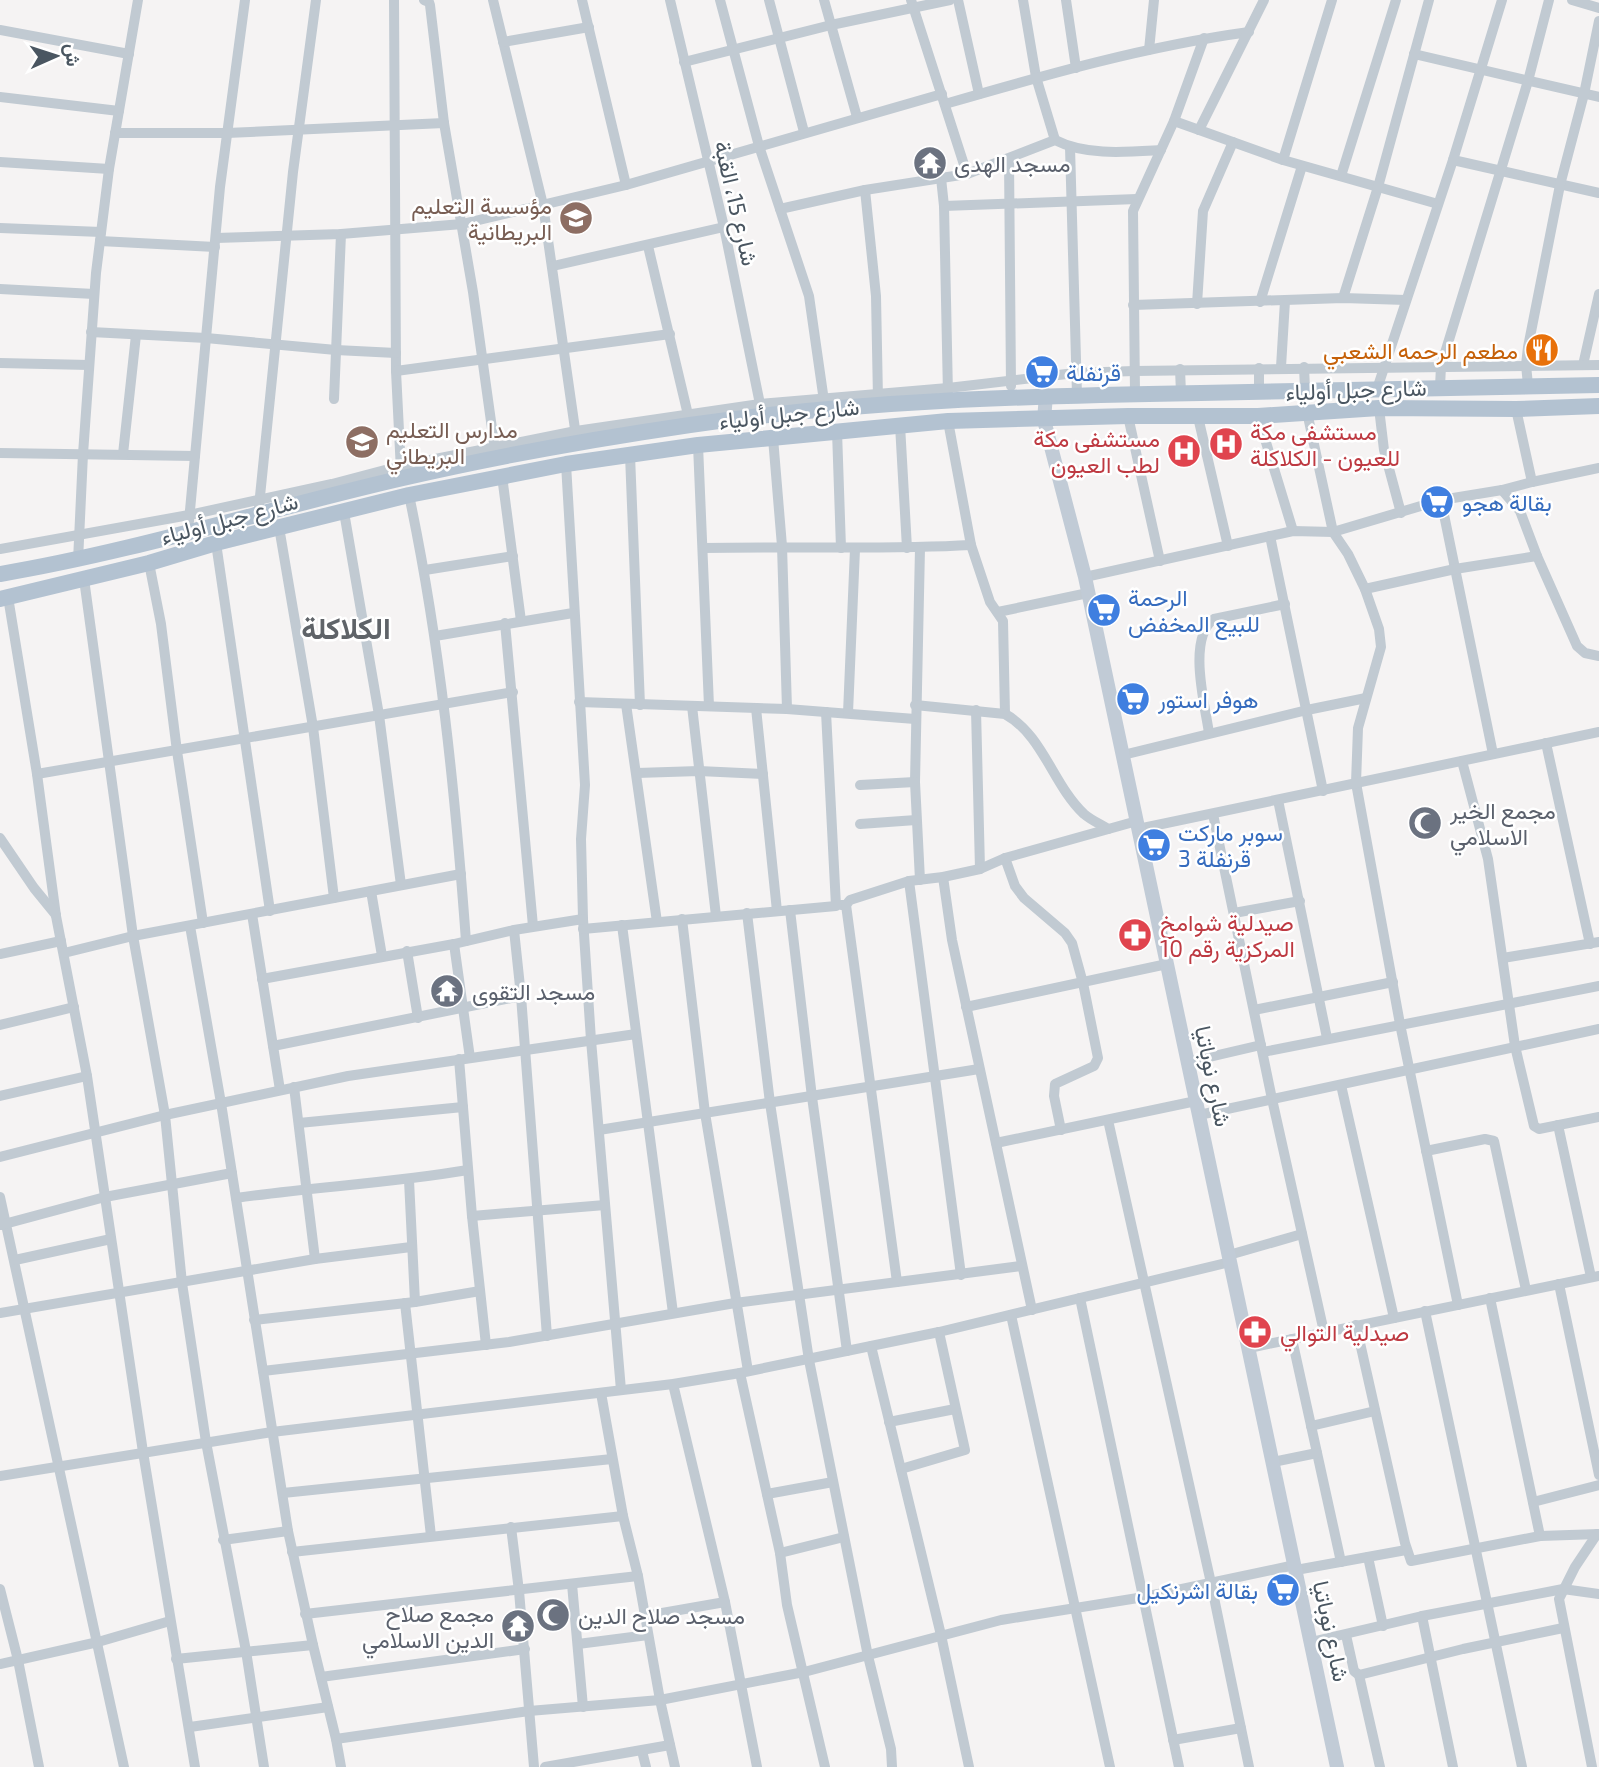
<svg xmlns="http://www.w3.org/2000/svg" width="1599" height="1767" viewBox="0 0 1599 1767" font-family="'Exo 2',Vazirmatn,sans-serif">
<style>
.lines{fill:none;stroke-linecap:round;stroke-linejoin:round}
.street{stroke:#c1cad2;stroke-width:10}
.secondary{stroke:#c1cbd6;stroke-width:14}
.primary{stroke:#b3c2d1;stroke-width:16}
.labels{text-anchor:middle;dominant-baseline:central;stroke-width:5;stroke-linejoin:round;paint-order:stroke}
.worship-label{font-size:23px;fill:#5b616d;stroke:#fff;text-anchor:start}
.street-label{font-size:23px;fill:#4a5661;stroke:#fff}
.education-label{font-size:23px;fill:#785e54;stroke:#fff;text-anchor:end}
.food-label{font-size:23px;fill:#c56008;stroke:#fff;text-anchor:end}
.shop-label{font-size:23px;fill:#366cbe;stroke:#fff;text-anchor:start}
.health-label{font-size:23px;fill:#be3a42;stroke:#fff;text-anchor:start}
.district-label{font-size:30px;font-weight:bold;fill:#5f6368;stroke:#fff}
</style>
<rect width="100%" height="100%" fill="#f5f3f3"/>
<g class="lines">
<g class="street">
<path d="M394,0l2,371 5,100"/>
<path d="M424,0l5,2 1,3 14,118 29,169 22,158"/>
<path d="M493,0l50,205 33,231"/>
<path d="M582,0l44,185"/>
<path d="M670,0l54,227 37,182"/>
<path d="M720,0l39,146 50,150 15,105"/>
<path d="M769,0l35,132"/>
<path d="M824,0l33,117"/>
<path d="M911,0l56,174"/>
<path d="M958,0l21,94"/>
<path d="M1023,0l13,77 19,63"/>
<path d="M1066,0l10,68"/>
<path d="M1572,0l27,8"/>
<path d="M0,30l129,24"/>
<path d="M503,42l86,-15"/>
<path d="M1149,50l5,-50"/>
<path d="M1414,54l185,43"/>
<path d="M684,62l147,-37 119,-25"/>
<path d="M0,97l119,14"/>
<path d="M945,104c100,-29 201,-58 304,-72"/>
<path d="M1174,121l109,39 155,44"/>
<path d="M1199,130l65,-130"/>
<path d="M115,133h112l217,-10"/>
<path d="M1070,147l7,248"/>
<path d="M1009,159l2,227"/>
<path d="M1283,160l49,-160"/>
<path d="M1453,160l146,33"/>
<path d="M0,162l109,7"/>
<path d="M1341,176l55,-176"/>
<path d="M941,178l3,28 4,188"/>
<path d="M865,190l11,106 2,103"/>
<path d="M944,206l193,-7"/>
<path d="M780,209l85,-19 102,-16 88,-34c31,16 72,12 106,10"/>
<path d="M0,228l101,4"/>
<path d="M216,238l125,-4 121,-10 164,-39 316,-91"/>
<path d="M100,241l115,6"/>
<path d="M648,246l41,173"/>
<path d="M553,266l171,-39"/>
<path d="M0,289l94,5"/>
<path d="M1343,298l35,-111 51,-187"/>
<path d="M1260,302l42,-136"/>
<path d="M1197,304l6,-93 30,-69"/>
<path d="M1133,305l210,-7 63,2"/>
<path d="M91,332l115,6 130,12 60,3"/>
<path d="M0,363l89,2"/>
<path d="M1583,365l16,-71"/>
<path d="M1281,367l4,-66"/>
<path d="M1304,367l1,22"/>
<path d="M1259,368v23"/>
<path d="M1180,369l1,24"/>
<path d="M396,371l274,-37"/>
<path d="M1528,385l-2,-20 2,-18 32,-162 24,-91 15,-73"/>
<path d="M1440,387l1,-21 87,-285 21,-81"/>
<path d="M1377,389l76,-229 49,-160"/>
<path d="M1135,393l-2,-182 41,-90 30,-83"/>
<path d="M334,399l7,-165"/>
<path d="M1379,408l5,42 17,63"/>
<path d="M1516,409l16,73"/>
<path d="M1307,412l26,120 15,22 17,35 14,40 2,18 -23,81 -2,55 44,241 58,281"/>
<path d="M1128,416l32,145"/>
<path d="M1258,416l35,115"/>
<path d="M1198,417l30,129"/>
<path d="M948,421l23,124 19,57 13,19 2,93"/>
<path d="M900,425l7,123"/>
<path d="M837,431l4,117"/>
<path d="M773,438l9,108 5,163"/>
<path d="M698,445l11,261"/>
<path d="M0,453l195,3"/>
<path d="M123,454l13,-119"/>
<path d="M630,455l10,250"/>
<path d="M566,464l19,321 -4,54 2,80 8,121 30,350"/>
<path d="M502,476l19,145"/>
<path d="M1502,490l18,21 17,45 40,90 8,7 14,3"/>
<path d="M409,495c31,147 46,296 57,446"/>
<path d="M1441,500l52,254"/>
<path d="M259,506l34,-334 23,-172"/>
<path d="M344,512l35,203 22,170"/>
<path d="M189,521l31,-334 25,-187"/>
<path d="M279,527l34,200 21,171"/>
<path d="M1270,536l53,255"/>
<path d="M216,543l54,368"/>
<path d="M703,548c90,-2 179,2 268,-3"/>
<path d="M920,548l-5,234 5,98"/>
<path d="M0,549l189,-34 143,-31 68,-18 176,-35 184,-27 188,-16 127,-15 59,-2 465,-6"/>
<path d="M78,561l5,-107 13,-181 13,-104 29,-169"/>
<path d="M149,563l12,61 16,127 26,172"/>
<path d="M425,570l88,-14"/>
<path d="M1085,577l208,-46 40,1 108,-32 61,-10 30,-8 67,-14"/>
<path d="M84,579l49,357 32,179 17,168 24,159 40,209 18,116"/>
<path d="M1365,589l90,-20 82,-13"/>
<path d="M8,597l29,177 19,142 31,160 56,376 52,315"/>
<path d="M998,612l90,-19"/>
<path d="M505,623l28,303"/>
<path d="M435,636l138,-23"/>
<path d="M579,702l208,7 128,10"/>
<path d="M626,704l31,218"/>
<path d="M915,705l90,9c38,21 48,71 79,100 7,6 16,10 24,15"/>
<path d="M692,706l24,210"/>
<path d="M756,708l21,203"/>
<path d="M976,710l4,159"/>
<path d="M848,713l7,-164"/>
<path d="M1209,733c-4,-28 -22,-95 5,-114l71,-15"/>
<path d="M1546,743l44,201"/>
<path d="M1123,755l184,-45 59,-12"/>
<path d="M1462,761l26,98 27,187 19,80 5,3 60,-12"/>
<path d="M637,773l62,-2 64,3"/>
<path d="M37,774l476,-82"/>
<path d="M860,785l55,-3"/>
<path d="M1278,800l49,238"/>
<path d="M1213,814l59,285 52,233"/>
<path d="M860,824l56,-4"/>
<path d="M1138,829l461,-97"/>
<path d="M0,838l34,50 22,27"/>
<path d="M1005,858l10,28 9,12 41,35 7,10 11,40 15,75 -4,8 -39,18 -1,12 7,34"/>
<path d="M943,877l9,63 80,370"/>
<path d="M909,881l52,394"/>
<path d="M371,891l11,65"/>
<path d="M841,905h5l4,-5 59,-19 34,-4 37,-8 25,-11 132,-37"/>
<path d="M846,905l51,377"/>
<path d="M790,910l22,187 35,254"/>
<path d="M747,913l23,190 39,257 59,296 23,93 1,18"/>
<path d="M1234,913l66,-12"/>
<path d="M252,914l28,176"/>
<path d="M682,919l23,194 43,258"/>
<path d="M622,925l51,388"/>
<path d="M190,926l31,177 67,428 25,114 23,94 5,28"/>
<path d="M583,929l253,-23 -10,-194"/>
<path d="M514,930l7,66 26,340"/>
<path d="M454,944l16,114"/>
<path d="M407,951l11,67"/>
<path d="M64,953l69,-17 328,-62"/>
<path d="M0,954l61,-13"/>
<path d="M1503,958l96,-16"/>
<path d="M262,979l192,-35 60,-14 69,-11"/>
<path d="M966,1007l201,-43"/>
<path d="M1254,1010l139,-28"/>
<path d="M0,1025l74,-18"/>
<path d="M273,1046l248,-50"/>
<path d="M1263,1052l336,-66"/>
<path d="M459,1059l13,157 14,129"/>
<path d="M1188,1062l73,-17"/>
<path d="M1341,1085l53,233"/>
<path d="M294,1087l21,172"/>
<path d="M0,1096l87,-20"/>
<path d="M1199,1115l400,-86"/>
<path d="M1108,1120l103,463 38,184"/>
<path d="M299,1123l164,-16"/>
<path d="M1558,1125l33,152"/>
<path d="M599,1130l380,-61"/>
<path d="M996,1143l200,-42"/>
<path d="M1426,1151l59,-12 9,2 32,149"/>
<path d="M0,1157l165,-42 183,-39 288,-42"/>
<path d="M409,1180l6,122"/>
<path d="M0,1197l124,570"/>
<path d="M236,1198c77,-11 155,-15 232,-28"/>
<path d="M472,1216l133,-11"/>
<path d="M1,1225l104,-28 127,-24"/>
<path d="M1229,1255l73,-21"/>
<path d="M15,1260l96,-21"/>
<path d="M1559,1284l40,191"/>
<path d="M1080,1298l99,469"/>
<path d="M1490,1298l50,238"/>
<path d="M405,1303l26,233"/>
<path d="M1425,1311l97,456"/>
<path d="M0,1313l315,-54 96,-12"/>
<path d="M1011,1315l99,452"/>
<path d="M254,1320l161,-18 65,-11"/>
<path d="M1356,1325l49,218 6,18 129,-25 59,-2"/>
<path d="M1292,1339l49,223"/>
<path d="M871,1346l70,289 28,132"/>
<path d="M1249,1348l350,-72"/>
<path d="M263,1371l246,-29 226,-39 286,-37"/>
<path d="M740,1373l40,180 7,52 38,162"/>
<path d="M673,1384l52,218 32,165"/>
<path d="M601,1393l22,123 15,60 22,124 15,67"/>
<path d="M889,1422l66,-13"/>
<path d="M1311,1426l64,-15"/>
<path d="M1273,1462l44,-9"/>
<path d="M901,1469l64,-19 -26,-118"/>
<path d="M0,1476l272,-44 401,-48 67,-11 199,-41 291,-70"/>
<path d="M283,1493l329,-34"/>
<path d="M767,1494l66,-12"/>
<path d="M1533,1502l66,-17"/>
<path d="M511,1527l8,64 15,176"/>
<path d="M223,1540l65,-9"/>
<path d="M292,1552l331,-36"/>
<path d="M780,1553l64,-16"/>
<path d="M1368,1557l15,69"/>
<path d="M1296,1570l110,-20"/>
<path d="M572,1584l11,123"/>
<path d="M0,1589l18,71 21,107"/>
<path d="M305,1614l333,-38"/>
<path d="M645,1616l80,-14"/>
<path d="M1422,1616l31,151"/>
<path d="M1346,1635l8,36 5,4 21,92"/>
<path d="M1311,1642l111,-26 141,-27 36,5"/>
<path d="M578,1644l70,-9"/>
<path d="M176,1659l137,-14"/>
<path d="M0,1664l98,-22 72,-21"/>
<path d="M1359,1675l104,-26 100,-21"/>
<path d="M321,1677l204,-28"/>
<path d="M190,1727l138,-20"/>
<path d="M336,1739l193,-28 131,-11 144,-28 197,-52 143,-23 151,-32"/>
<path d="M1173,1740l68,-12"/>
<path d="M642,1751l4,16"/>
<path d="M545,1767l125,-22"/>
<path d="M1592,1767l-33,-168 16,-32 22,-33"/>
</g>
<path class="secondary" d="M1046,395l-2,25 41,157 252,1190"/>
<g class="primary">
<path d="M0,574c136,-23 268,-65 403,-96 95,-22 191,-39 287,-53 172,-25 338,-29 511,-32 133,-3 265,-5 398,-8"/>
<path d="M0,599l149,-36 67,-20 193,-48 157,-31 132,-19 250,-24 180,-5h130l121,-8 137,1 83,-3"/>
</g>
</g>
<defs>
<g id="temple-disc" transform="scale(1.75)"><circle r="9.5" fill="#6b7280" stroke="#fff"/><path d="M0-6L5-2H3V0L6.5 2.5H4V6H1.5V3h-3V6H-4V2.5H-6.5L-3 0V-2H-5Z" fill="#fff"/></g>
<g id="school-disc" transform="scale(1.75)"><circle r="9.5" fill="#8d6e63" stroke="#fff"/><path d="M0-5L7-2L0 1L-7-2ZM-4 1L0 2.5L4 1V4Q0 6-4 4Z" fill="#fff"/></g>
<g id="restaurant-disc" transform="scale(1.75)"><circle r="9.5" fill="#e8710a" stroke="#fff"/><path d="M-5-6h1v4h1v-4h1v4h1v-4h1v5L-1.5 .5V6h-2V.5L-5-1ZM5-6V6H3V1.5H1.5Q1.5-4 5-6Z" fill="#fff"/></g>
<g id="supermarket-disc" transform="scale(1.75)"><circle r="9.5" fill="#3f7fe0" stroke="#fff"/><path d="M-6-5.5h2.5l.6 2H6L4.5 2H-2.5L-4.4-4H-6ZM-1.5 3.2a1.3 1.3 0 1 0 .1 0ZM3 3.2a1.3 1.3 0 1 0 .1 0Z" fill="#fff"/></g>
<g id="hospital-disc" transform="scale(1.75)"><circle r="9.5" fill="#e0444e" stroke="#fff"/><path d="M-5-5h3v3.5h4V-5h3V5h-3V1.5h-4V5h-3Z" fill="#fff"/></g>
<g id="mosque-disc" transform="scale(1.75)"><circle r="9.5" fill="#6b7280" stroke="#fff"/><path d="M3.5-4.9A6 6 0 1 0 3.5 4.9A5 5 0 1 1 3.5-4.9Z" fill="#fff"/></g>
<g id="pharmacy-disc" transform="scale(1.75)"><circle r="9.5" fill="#e0444e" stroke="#fff"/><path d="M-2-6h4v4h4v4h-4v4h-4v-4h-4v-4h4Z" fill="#fff"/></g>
</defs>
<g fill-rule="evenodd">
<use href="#temple-disc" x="930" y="163"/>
<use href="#school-disc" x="576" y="218"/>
<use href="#restaurant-disc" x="1542" y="350"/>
<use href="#supermarket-disc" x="1042" y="372"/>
<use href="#school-disc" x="362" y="442"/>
<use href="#hospital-disc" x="1226" y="444"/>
<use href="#hospital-disc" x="1184" y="451"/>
<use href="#supermarket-disc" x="1437" y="502"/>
<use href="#supermarket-disc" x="1104" y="610"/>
<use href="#supermarket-disc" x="1133" y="699"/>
<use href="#mosque-disc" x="1425" y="823"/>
<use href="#supermarket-disc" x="1154" y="845"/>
<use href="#pharmacy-disc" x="1135" y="935"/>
<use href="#temple-disc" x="447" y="991"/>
<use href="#pharmacy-disc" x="1255" y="1332"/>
<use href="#supermarket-disc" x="1283" y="1590"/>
<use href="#mosque-disc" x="553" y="1615"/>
<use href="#temple-disc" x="518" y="1626"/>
</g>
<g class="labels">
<g class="worship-label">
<text x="954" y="163">مسجد الهدى</text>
<text x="1450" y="810">مجمع الخير<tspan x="1450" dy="26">الاسلامي</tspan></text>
<text x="472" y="991">مسجد التقوى</text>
<text x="494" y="1613" text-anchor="end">مجمع صلاح<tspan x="494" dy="26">الدين الاسلامي</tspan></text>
<text x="578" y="1615">مسجد صلاح الدين</text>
</g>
<g class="street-label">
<text transform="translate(737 203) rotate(77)">شارع 15، القبة</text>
<text transform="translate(1356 389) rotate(-2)">شارع جبل أولياء</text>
<text transform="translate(789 413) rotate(-6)">شارع جبل أولياء</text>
<text transform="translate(229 518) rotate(-15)">شارع جبل أولياء</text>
<text transform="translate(1214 1076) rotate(78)">شارع نوباتيا</text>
<text transform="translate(1332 1631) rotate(78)">شارع نوباتيا</text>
</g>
<g class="education-label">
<text x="552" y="205">مؤسسة التعليم<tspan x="552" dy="26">البريطانية</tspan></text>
<text x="386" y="429" text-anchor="start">مدارس التعليم<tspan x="386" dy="26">البريطاني</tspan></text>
</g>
<g class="food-label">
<text x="1518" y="350">مطعم الرحمه الشعبي</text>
</g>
<g class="shop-label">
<text x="1066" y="372">قرنفلة</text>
<text x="1462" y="502">بقالة هجو</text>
<text x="1128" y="597">الرحمة<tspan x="1128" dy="26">للبيع المخفض</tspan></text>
<text x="1158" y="699">هوفر استور</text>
<text x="1178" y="832">سوبر ماركت<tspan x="1178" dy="26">قرنفلة 3</tspan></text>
<text x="1258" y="1590" text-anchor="end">بقالة اشرنكيل</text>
</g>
<g class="health-label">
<text x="1250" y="431">مستشفى مكة<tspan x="1250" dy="26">للعيون - الكلاكلة</tspan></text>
<text x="1160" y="438" text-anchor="end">مستشفى مكة<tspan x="1160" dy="26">لطب العيون</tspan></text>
<text x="1160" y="922">صيدلية شوامخ<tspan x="1160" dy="26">المركزية رقم 10</tspan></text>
<text x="1280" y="1332">صيدلية التوالي</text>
</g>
<g class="district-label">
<text x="346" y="627">الكلاكلة</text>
</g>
</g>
<g transform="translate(56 56) rotate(87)" stroke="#ffffff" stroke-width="5" paint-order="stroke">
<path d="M0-5L12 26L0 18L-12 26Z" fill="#4a5661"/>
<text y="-10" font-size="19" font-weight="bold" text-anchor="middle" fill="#4a5661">ش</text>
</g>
</svg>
